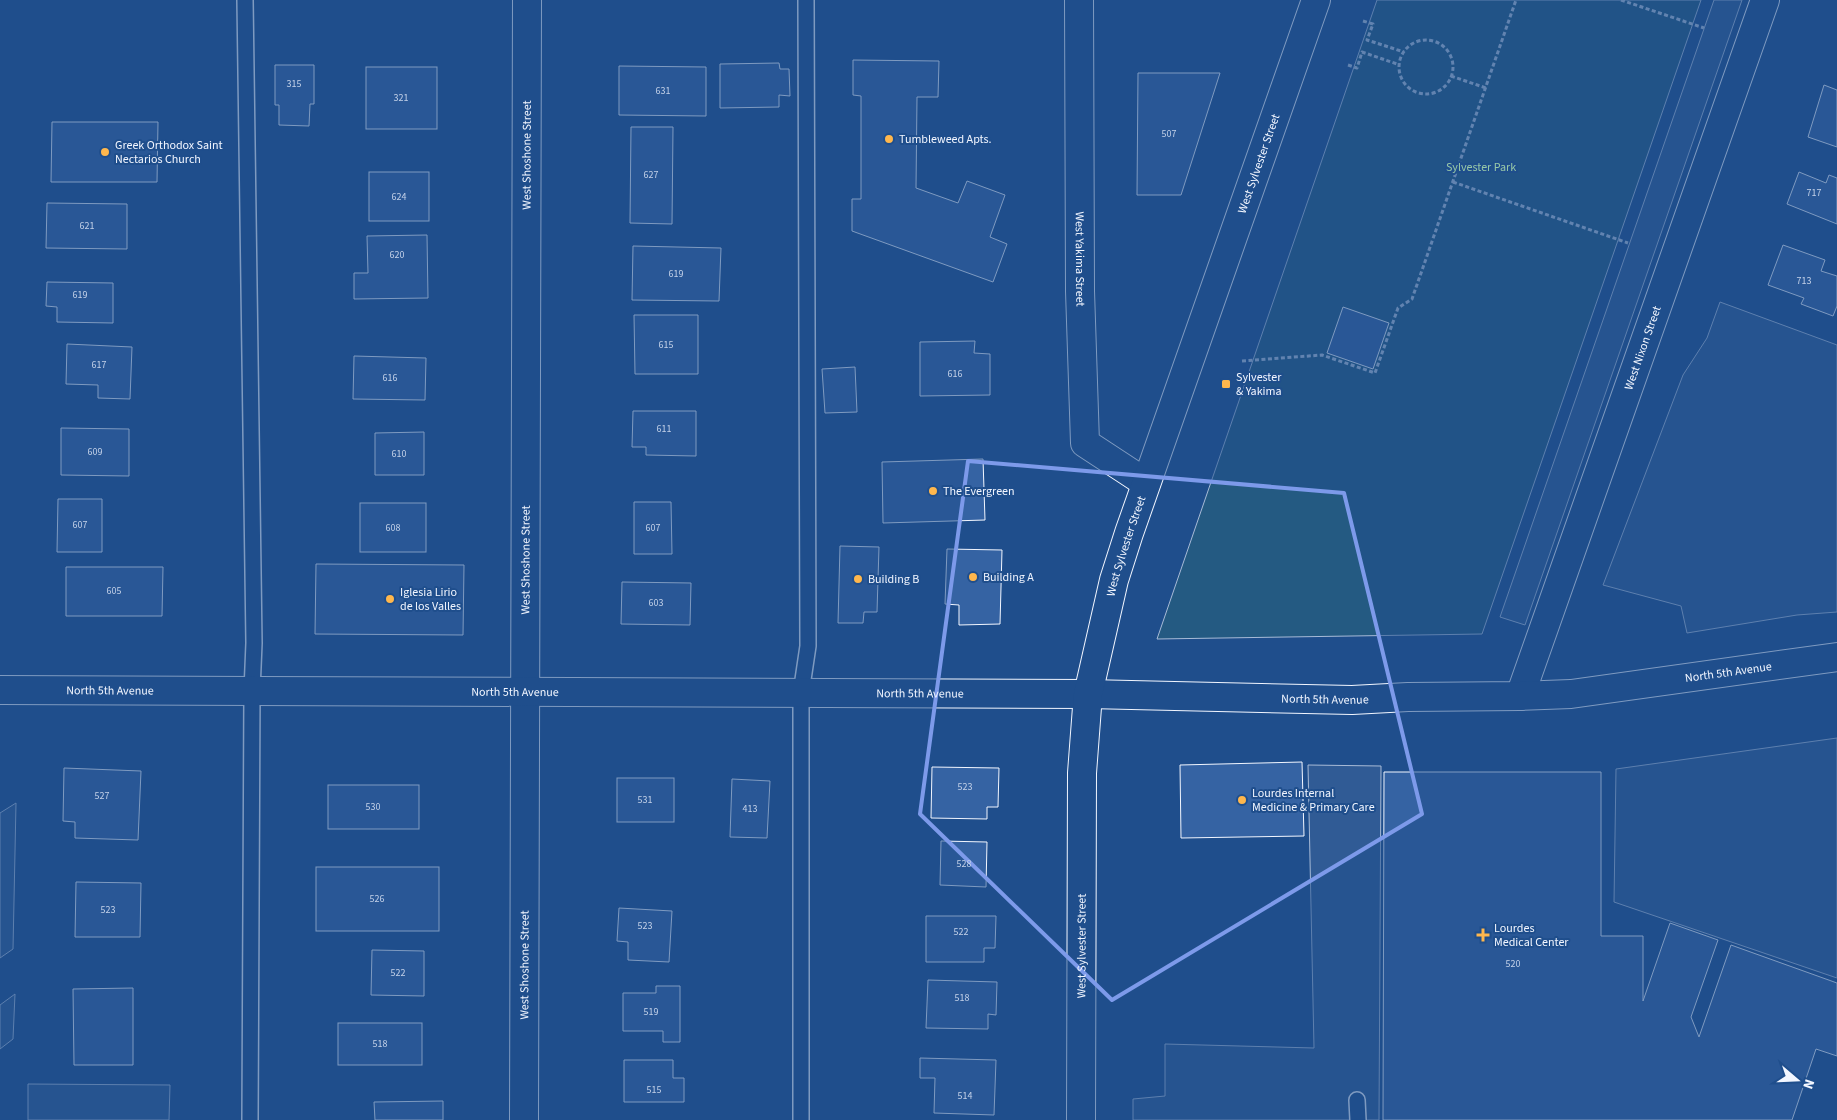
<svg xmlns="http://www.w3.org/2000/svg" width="1837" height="1120" viewBox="0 0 1837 1120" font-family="'Source Sans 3',sans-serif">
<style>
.green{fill:#245a82;stroke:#a8bbd7}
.parking{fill:#305b95;stroke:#a8bbd7}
.building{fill:#3563a3;stroke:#f2f6ff}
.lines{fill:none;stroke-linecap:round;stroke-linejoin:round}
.lane-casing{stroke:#f2f6ff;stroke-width:18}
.street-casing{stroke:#f2f6ff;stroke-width:30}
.secondary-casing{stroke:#f2f6ff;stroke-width:30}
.path{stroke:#b3c4dc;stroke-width:3;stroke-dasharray:4 2.5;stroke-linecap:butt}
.lane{stroke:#1f4e8c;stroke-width:15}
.street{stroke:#1f4e8c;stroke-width:28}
.secondary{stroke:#1f4e8c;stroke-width:28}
.marked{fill:none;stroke:#7d9aea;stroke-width:4;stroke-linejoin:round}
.poi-dot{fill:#ffb74d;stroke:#1f4e8c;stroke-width:2}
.labels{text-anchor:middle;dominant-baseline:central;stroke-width:4;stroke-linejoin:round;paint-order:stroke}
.number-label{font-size:10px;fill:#c3d1e8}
.poi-label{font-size:12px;fill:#f2f6ff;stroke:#1f4e8c;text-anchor:start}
.street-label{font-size:12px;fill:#f2f6ff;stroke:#1f4e8c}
.park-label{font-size:12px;fill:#97c8a6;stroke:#1f4e8c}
</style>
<rect width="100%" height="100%" fill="#1f4e8c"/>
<path class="green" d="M1377,0h324l-219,634 -325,5z"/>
<g class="parking">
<path d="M1714,0h28l-217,625 -25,-8z"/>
<path d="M1720,302l117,43v267l-40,3 -110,18 -6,-27 -78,-21 80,-210 24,-37z"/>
<path d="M1837,738v240l-223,-76 2,-133z"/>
<path d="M1308,765l73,1 -2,354h-246v-21l32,-3v-52l149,4z"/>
<path d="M16,803l-3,146 -13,9v-145z"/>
<path d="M15,994l-2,45 -13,10v-44z"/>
<path d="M28,1084l142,1 -1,35h-141z"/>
</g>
<g class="building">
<path d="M853,60l86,1 -1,36h-21l-1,91 42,15 9,-22 38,14 -15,42 17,7 -14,38 -141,-51v-32h9v-103l-8,-1z"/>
<path d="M779,63l1,6h9l1,27 -11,-1v12l-59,1v-44z"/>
<path d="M275,65h39v39h-4l-1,22 -30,-1v-20h-4z"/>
<path d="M619,66l87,1v49l-87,-1z"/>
<rect x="366" y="67" width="71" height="62"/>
<path d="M1138,73h82l-39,122h-44z"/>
<path d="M1824,85l13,5v57l-29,-10z"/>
<path d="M52,122h106l-1,60h-106z"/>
<path d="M631,127h42l-1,97 -42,-1z"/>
<rect x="369" y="172" width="60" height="49"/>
<path d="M1799,172l27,11 3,-8 8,3v46l-50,-20z"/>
<path d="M47,203l80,1v45l-81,-1z"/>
<path d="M427,235l1,63 -74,1v-26h14l-1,-37z"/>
<path d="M1783,245l42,15 -4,11 16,5v30l-4,10 -32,-12 3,-6 -36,-13z"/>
<path d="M633,246l88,2 -2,53 -87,-1z"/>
<path d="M47,282l66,1v40l-56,-1v-15l-11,-1z"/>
<path d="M1343,307l46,16 -16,46 -46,-16z"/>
<path d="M634,315h64v59h-63z"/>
<path d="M975,341l-1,12 16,1v41l-70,1v-54z"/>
<path d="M67,344l65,3 -2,52 -32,-1v-13l-32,-1z"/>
<path d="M354,356l72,2 -1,42 -72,-1z"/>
<path d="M855,367l2,45 -32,1 -3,-44z"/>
<path d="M633,411h63v45l-50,-1v-8h-14z"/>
<path d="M61,428l68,1v47l-68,-1z"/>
<path d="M424,432v43h-49v-42z"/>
<path d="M983,459l2,61 -102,3 -1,-61z"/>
<path d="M58,499h44v53h-45z"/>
<path d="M634,502h37l1,52h-38z"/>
<rect x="360" y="503" width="66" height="49"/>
<path d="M840,546l39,1 -2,65h-13l-1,11h-25z"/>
<path d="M947,549l55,1 -2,74 -41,1v-20l-14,-1z"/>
<path d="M316,564l148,1 -1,70 -148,-1z"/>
<path d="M66,567h97l-1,49h-96z"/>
<path d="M622,582l69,1 -1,42 -69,-1z"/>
<path d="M1302,762l2,74 -123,2 -1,-73z"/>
<path d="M932,767l67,1 -1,39h-11v12l-56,-1z"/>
<path d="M64,768l77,3 -3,69 -63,-2v-16l-12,-1z"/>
<path d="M1384,772h217v164h42v65l27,-78 48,17 -27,77 8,20 32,-92 106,38v73l-21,-7 -24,71h-409z"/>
<rect x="617" y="778" width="57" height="44"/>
<path d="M732,779l38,2 -3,57 -37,-1z"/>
<rect x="328" y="785" width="91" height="44"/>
<path d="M941,841l46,1 -1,45 -46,-2z"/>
<rect x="316" y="867" width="123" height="64"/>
<path d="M76,882l65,1 -1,54h-65z"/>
<path d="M619,908l53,3 -3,51 -41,-2v-18l-11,-1z"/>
<path d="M926,916h70l-1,32h-11v14h-58z"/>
<path d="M372,950l52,1v45l-53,-1z"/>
<path d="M928,980l69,2 -1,33 -8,-1v15l-62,-1z"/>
<path d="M656,986h24v56h-17v-11h-40v-38h33z"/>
<path d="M133,988v77h-59l-1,-76z"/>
<rect x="338" y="1023" width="84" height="42"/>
<path d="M920,1058l76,2 -2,55 -60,-2 1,-35h-15z"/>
<path d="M624,1060h49v18h11v24h-60z"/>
<path d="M443,1101v19h-68l-1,-18z"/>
</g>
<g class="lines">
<g class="lane-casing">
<g id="lane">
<path d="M245,0l9,643 -2,48 -2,429"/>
<path d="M1357,1100l1,20"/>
<path d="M801,1120v-427l7,-47 -2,-646"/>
</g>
</g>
<g class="street-casing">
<g id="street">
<path id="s1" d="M1079,0l1,291 5,152 61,40"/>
<path id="s2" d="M1520,696l245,-696"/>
<path id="s3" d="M524,1120l3,-1120"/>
</g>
</g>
<g class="secondary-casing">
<g id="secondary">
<path id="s4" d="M0,690l1088,4 264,6 56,-3 112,-1 51,-2 266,-37"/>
<path id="s5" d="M1081,1120l1,-347 6,-79 26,-114 15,-47 187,-533"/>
</g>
</g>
<g class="path">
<path d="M1621,0l83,28"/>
<path d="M1363,21l10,3 -6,16 37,12"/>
<circle cx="1426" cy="67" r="27"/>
<path d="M1348,65l9,3 5,-16 38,13"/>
<path d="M1451,76l35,12"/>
<path d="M1453,182l175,61"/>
<path d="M1242,361l80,-6 53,18 23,-65 14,-9 104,-299"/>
</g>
<use href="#lane" class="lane"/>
<use href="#street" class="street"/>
<use href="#secondary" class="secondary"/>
</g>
<path d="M0 0H1837V1120H0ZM968,461l376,32 78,321 -310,186 -192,-186z" fill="#1f4e8c" fill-opacity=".55" fill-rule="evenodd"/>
<path class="marked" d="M968,461l376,32 78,321 -310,186 -192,-186z"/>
<g class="poi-dot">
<circle cx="889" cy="139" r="5"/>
<circle cx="105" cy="152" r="5"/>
<rect x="1221" y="379" width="10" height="10" rx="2.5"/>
<circle cx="933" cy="491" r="5"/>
<circle cx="973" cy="577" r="5"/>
<circle cx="858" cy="579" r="5"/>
<circle cx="390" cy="599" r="5"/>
<circle cx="1242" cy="800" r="5"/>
<path d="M1480.5 927.5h5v5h5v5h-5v5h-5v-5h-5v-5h5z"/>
</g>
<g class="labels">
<g class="number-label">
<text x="294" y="84">315</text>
<text x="663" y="91">631</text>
<text x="401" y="98">321</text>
<text x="1169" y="134">507</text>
<text x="651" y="175">627</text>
<text x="1814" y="193">717</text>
<text x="399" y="197">624</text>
<text x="87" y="226">621</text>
<text x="397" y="255">620</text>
<text x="676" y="274">619</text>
<text x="1804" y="281">713</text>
<text x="80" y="295">619</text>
<text x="666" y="345">615</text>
<text x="99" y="365">617</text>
<text x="955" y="374">616</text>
<text x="390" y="378">616</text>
<text x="664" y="429">611</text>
<text x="95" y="452">609</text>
<text x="399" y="454">610</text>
<text x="80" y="525">607</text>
<text x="393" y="528">608</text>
<text x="653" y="528">607</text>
<text x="114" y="591">605</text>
<text x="656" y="603">603</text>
<text x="965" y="787">523</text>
<text x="102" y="796">527</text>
<text x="645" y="800">531</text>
<text x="373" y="807">530</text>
<text x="750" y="809">413</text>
<text x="964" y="864">528</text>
<text x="377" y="899">526</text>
<text x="108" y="910">523</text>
<text x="645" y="926">523</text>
<text x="961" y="932">522</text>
<text x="1513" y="964">520</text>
<text x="398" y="973">522</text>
<text x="962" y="998">518</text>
<text x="651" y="1012">519</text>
<text x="380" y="1044">518</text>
<text x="654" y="1090">515</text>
<text x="965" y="1096">514</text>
</g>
<g class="poi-label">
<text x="899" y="139">Tumbleweed Apts.</text>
<text x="115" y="145">Greek Orthodox Saint<tspan x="115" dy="14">Nectarios Church</tspan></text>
<text x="1236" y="377">Sylvester<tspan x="1236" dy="14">&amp; Yakima</tspan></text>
<text x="943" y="491">The Evergreen</text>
<text x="983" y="577">Building A</text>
<text x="868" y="579">Building B</text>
<text x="400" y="592">Iglesia Lirio<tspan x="400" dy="14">de los Valles</tspan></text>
<text x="1252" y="793">Lourdes Internal<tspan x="1252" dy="14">Medicine &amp; Primary Care</tspan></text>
<text x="1494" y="928">Lourdes<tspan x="1494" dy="14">Medical Center</tspan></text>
</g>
<g class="street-label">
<text stroke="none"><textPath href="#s3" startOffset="965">West Shoshone Street</textPath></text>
<text stroke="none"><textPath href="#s5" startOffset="984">West Sylvester Street</textPath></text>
<text stroke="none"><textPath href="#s1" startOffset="259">West Yakima Street</textPath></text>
<text stroke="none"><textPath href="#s2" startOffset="369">West Nixon Street</textPath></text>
<text stroke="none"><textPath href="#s5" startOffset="579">West Sylvester Street</textPath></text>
<text stroke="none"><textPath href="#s3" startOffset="560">West Shoshone Street</textPath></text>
<text stroke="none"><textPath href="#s4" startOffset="1730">North 5th Avenue</textPath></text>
<text stroke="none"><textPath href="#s4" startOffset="110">North 5th Avenue</textPath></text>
<text stroke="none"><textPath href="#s4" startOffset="515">North 5th Avenue</textPath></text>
<text stroke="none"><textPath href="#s4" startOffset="920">North 5th Avenue</textPath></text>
<text stroke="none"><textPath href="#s4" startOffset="1325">North 5th Avenue</textPath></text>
<text stroke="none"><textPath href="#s5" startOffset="174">West Sylvester Street</textPath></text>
<text stroke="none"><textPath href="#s3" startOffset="155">West Shoshone Street</textPath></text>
</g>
<g class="park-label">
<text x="1481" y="167">Sylvester Park</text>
</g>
</g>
<g transform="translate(1797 1080) rotate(109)" stroke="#1f4e8c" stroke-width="4" paint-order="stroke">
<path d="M0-4L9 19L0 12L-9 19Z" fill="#f2f6ff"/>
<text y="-8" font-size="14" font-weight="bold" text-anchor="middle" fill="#f2f6ff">N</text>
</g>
</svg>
